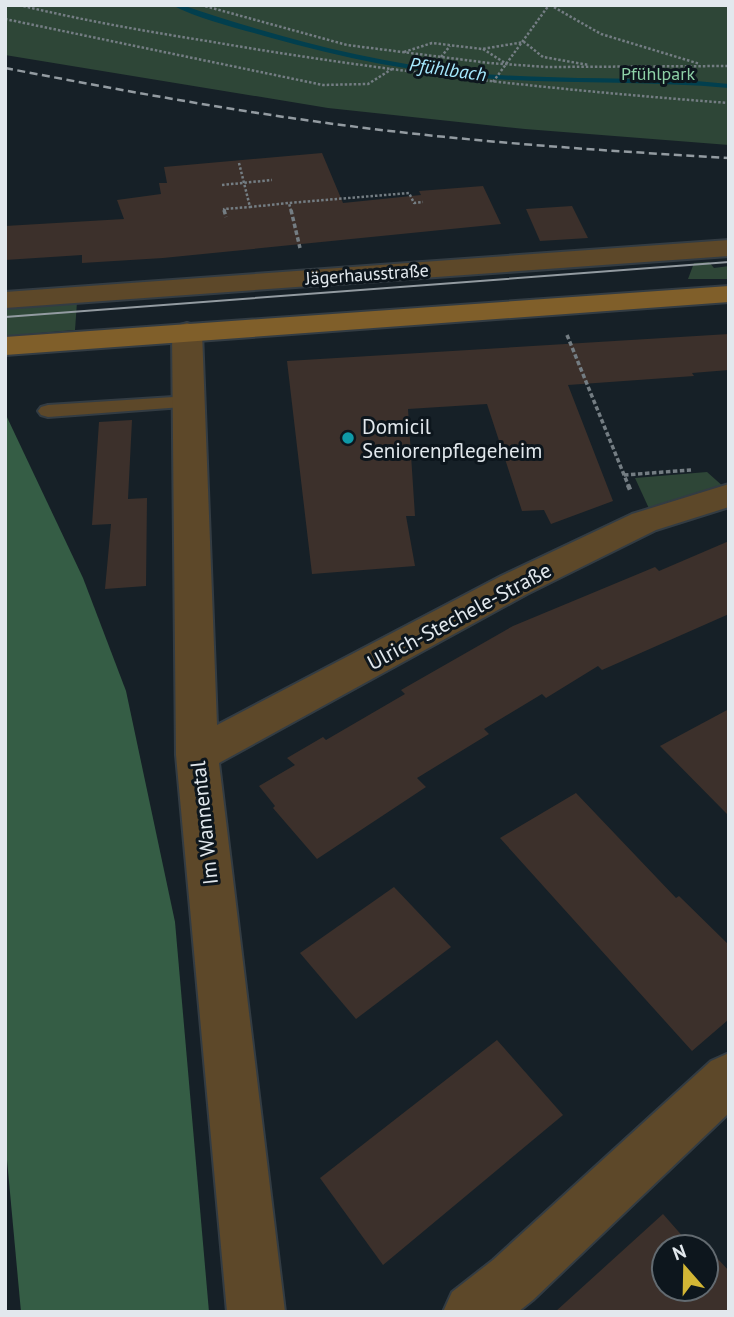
<svg xmlns="http://www.w3.org/2000/svg" width="734" height="1317" viewBox="0 0 734 1317" font-family="'PT Sans',sans-serif">
<style>
.green{fill:#2e4637}
.forest{fill:#355d45}
.lines{fill:none;stroke-linecap:round;stroke-linejoin:round}
.stream{fill:#023f4e;fill-rule:evenodd}
.building{fill:#3c302b}
.lane-casing{stroke:#333c43;stroke-width:4}
.street-casing{stroke:#333c43;stroke-width:4}
.secondary-casing{stroke:#333c43;stroke-width:4}
.path-far2{stroke:#747d83;stroke-width:2.5;stroke-dasharray:2.5 2;stroke-linecap:butt}
.path-far1{stroke:#747d83;stroke-width:3.5;stroke-dasharray:4.5 2.5;stroke-linecap:butt}
.path{stroke:#747d83;stroke-width:4.5;stroke-dasharray:5 3.5;stroke-linecap:butt}
.lane{fill:#5d4829;fill-rule:evenodd}
.street{fill:#5d4829;fill-rule:evenodd}
.secondary{fill:#805f2a;fill-rule:evenodd}
.tram{stroke:#939ba1;stroke-width:2}
.rail{stroke:#939ba1;stroke-width:2.5;stroke-dasharray:8 4.5;stroke-linecap:butt}
.culture-dot{fill:#0f9aa8;stroke:#0d161d;stroke-width:2.5}
.labels{text-anchor:middle;dominant-baseline:central;stroke-width:6;stroke-linejoin:round;paint-order:stroke}
.far-park-label{font-size:18px;fill:#8dd0a6;stroke:#0d161d}
.far-street-label{font-size:18px;fill:#e2e8ed;stroke:#0d161d}
.far-water-label{font-size:19px;font-style:italic;fill:#a6e9fe;stroke:#0d161d}
.poi-label{font-size:21px;fill:#e2e8ed;stroke:#0d161d;text-anchor:start}
.street-label{font-size:21px;fill:#e2e8ed;stroke:#0d161d}
</style>
<rect width="100%" height="100%" fill="#162027"/>
<g class="green">
<path d="M5,5h724v140l-204,-16 -197,-21 -323,-53z"/>
<path d="M709,262l5,6 15,-2v13h-41l6,-16z"/>
<path d="M77,302l-2,28 -70,6v-28z"/>
<path d="M707,472l18,16 -73,27 -17,-37z"/>
</g>
<path class="forest" d="M5,413l78,165 43,113 49,231 34,390h-188l-16,-174z"/>
<g class="lines">
<path class="stream" d="M172,5h10c91,31 184,56 280,67 77,8 156,5 234,9l33,3v4c-78,-7 -157,-4 -235,-9 -77,-6 -152,-21 -226,-42 -31,-9 -67,-17 -96,-32z"/>
</g>
<g class="building">
<path d="M322,153l21,50 78,-8 -2,-4 64,-5 18,38 -338,34 -81,5v-8l-77,5v-34l119,-7 -7,-19 44,-6 -2,-11h8l-3,-16z"/>
<path d="M572,206l16,32 -48,3 -14,-32z"/>
<path d="M729,334v36l-37,3 2,3 -126,9 45,116 -62,23 -7,-14 -22,1 -35,-107 -79,5 7,107h-9l9,50 -103,8 -25,-213z"/>
<path d="M132,420l-4,79 19,-1 -1,88 -41,3 6,-65 -19,1 7,-103z"/>
<path d="M729,541v73l-127,56 -4,-4 -52,32 -4,-4 -58,35 5,5 -72,44 9,9 -109,72 -44,-51 2,-2 -16,-20 36,-21 -8,-7 36,-21 3,3 79,-46 -4,-4 112,-64 142,-59 4,4z"/>
<path d="M729,709v107l-69,-70z"/>
<path d="M576,793l100,105 3,-2 50,49 -1,75 -36,31 -192,-213z"/>
<path d="M394,887l57,60 -95,72 -56,-66z"/>
<path d="M497,1040l66,75 -180,150 -63,-87z"/>
<path d="M663,1214l29,33h-28v42h42v-42h-4l3,-2 24,26v41h-174z"/>
</g>
<g class="lines">
<g class="lane-casing">
<path id="lane" d="M189,396l7,2 3,4 -3,4 -148,11 -7,-2 -3,-4 3,-4 7,-2z"/>
</g>
<g class="street-casing">
<g id="street">
<path d="M729,240v16l-724,52v-16z"/>
<path d="M187,323l10,3 5,6 15,393 284,-149 131,-62 97,-30v23l-73,23 -129,64 -308,169 66,549h-58l-51,-557 -4,-423 5,-6z"/>
<path d="M729,1053v60l-196,187 -15,12h-75l9,-20 41,-32 218,-199z"/>
</g>
</g>
<g class="secondary-casing">
<path id="secondary" d="M729,286v16l-724,53v-18z"/>
</g>
<g class="path-far2">
<path d="M19,5c62,15 125,26 188,36 173,30 347,49 522,62"/>
<path d="M201,5l146,40 142,18 58,4 182,-1"/>
<path d="M550,5l51,29 99,30"/>
<path d="M5,19l318,66 45,-1 24,-15"/>
<path d="M483,49l22,14"/>
<path d="M404,52l28,-9 50,6 42,-7 19,15 46,8"/>
<path d="M441,57l9,-11"/>
<path d="M493,82l56,-77"/>
<path d="M239,163l11,44 39,-4"/>
<path d="M222,185l50,-5"/>
<path d="M225,211l-1,-2 26,-2"/>
<path d="M291,211l-2,-8 120,-10 5,10 9,-1"/>
</g>
<g class="path-far1">
<path d="M224,210l2,7"/>
<path d="M291,210l9,38"/>
<path d="M567,335l62,152"/>
<path d="M624,475l67,-5"/>
</g>
<path class="path" d="M628,485l3,7"/>
<use href="#lane" class="lane"/>
<use href="#street" class="street"/>
<use href="#secondary" class="secondary"/>
<path class="tram" d="M5,317l724,-55"/>
<path class="rail" d="M5,68c120,23 239,45 360,60 121,15 243,23 364,30"/>
</g>
<circle class="culture-dot" cx="348" cy="438" r="7"/>
<g class="labels">
<g class="far-park-label">
<text x="658" y="73">Pfühlpark</text>
</g>
<g class="far-street-label">
<text transform="translate(367 274) rotate(-4)">Jägerhausstraße</text>
</g>
<g class="far-water-label">
<text transform="translate(448 69) rotate(8)">Pfühlbach</text>
</g>
<g class="poi-label">
<text x="362" y="426">Domicil<tspan x="362" dy="24">Seniorenpflegeheim</tspan></text>
</g>
<g class="street-label">
<text transform="translate(459 616) rotate(-28)">Ulrich-Stechele-Straße</text>
<text transform="translate(204 823) rotate(-96)">Im Wannental</text>
</g>
</g>
<rect width="734" height="1317" fill="none" stroke="#e2e8ed" stroke-width="14"/>
<g transform="translate(685 1268) rotate(340)"><circle r="33" fill="#0d161d" stroke="#626a70" stroke-width="2"/>
<path d="M0-5L12 26L0 18L-12 26Z" fill="#d3b635"/>
<text y="-10" font-size="19" font-weight="bold" text-anchor="middle" fill="#e2e8ed">N</text>
</g>
</svg>
